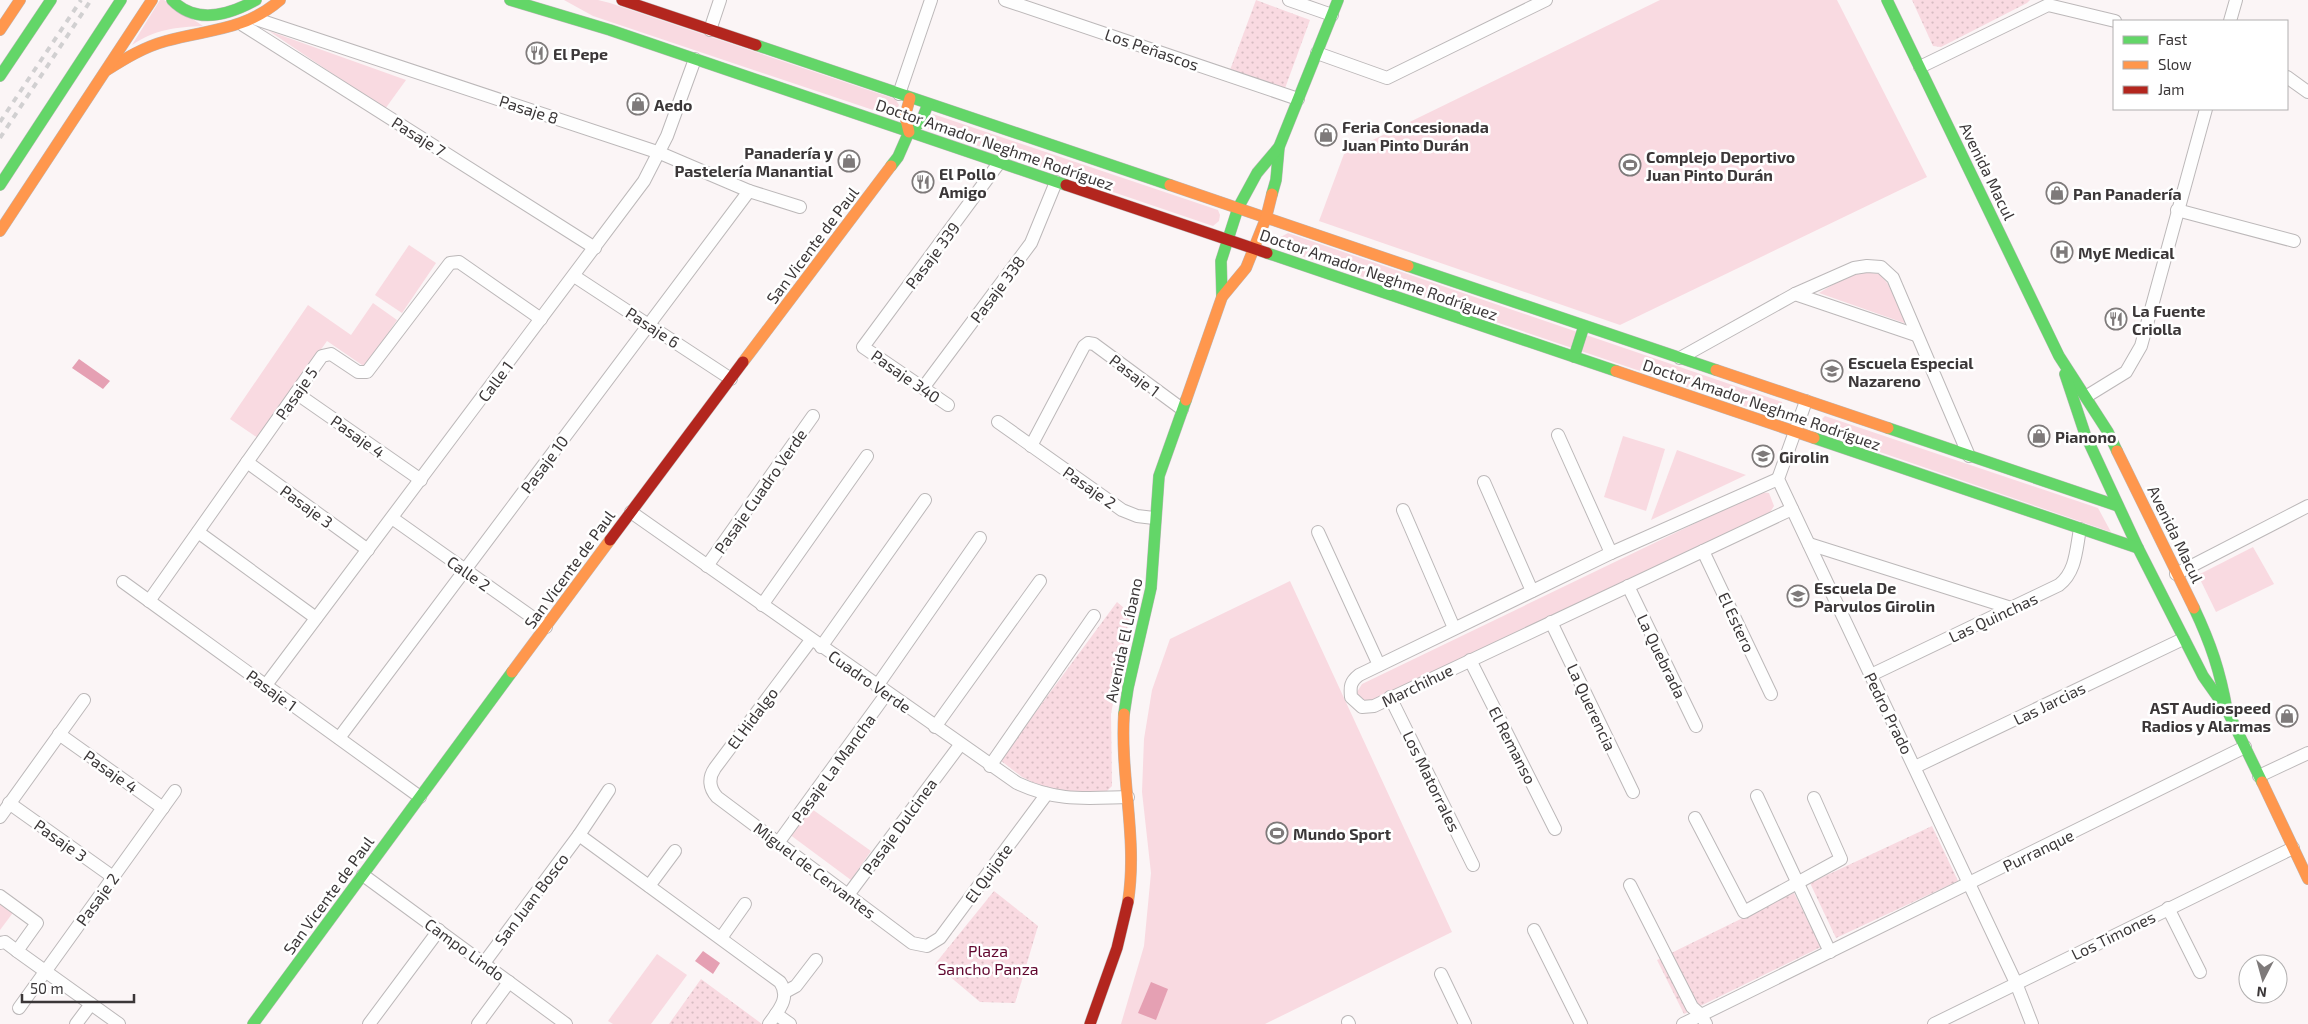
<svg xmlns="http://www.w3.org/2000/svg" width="2308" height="1024" viewBox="0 0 2308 1024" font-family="'Exo 2',sans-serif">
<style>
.green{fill:#f9dae1}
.park{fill:url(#park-dots)}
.water{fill:#e5a0b3}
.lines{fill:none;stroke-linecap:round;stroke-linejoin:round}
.street-casing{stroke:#bcb8b9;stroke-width:14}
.fast-casing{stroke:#bcb8b9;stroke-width:12}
.slow-casing{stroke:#bcb8b9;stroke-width:12}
.jam-casing{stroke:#bcb8b9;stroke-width:12}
.street{stroke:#fefefe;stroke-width:12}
.fast{stroke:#63d668;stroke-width:11}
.slow{stroke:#ff974d;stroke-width:11}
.jam{stroke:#b3261e;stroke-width:11}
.rail{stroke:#d1d0d1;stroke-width:4;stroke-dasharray:6 6;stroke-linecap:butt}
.labels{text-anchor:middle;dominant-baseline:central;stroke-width:5;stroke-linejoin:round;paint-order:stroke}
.street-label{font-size:16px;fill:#3b3738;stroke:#fff}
.poi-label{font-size:16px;font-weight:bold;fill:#3b3738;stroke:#fff;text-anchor:start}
.park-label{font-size:16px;fill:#61082f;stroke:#fff}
</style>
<defs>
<pattern id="park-dots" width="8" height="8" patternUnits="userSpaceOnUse" patternTransform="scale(1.25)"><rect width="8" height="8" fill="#f9dae1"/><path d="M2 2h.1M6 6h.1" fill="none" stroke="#d6bcc2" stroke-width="1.8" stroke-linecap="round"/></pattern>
</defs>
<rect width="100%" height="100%" fill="#fbf5f6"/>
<g class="green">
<path d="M160,0h4l39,26c-26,1 -48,3 -71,19z"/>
<path d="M564,0h34l12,3 285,96 4,6 -5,12 -301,-101z"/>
<path d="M1660,0h177l90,177 -307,148 -301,-104 25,-67z"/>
<path d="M269,31l137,49 -21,29z"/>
<path d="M933,114l285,96 2,5 -1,6 -6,5 -285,-97z"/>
<path d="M1288,233l494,169 1,6 -4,10 -499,-169 -1,-11z"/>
<path d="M409,245l27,18 -34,50 -27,-18z"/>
<path d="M1855,271l25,3 8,10 19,40 -88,-31z"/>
<path d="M373,303l24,17 -32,47 -38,-26 -69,97 -28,-19 78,-114 43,30z"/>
<path d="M1825,416l273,92 13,24 -292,-101 1,-10z"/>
<path d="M1623,436l42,13 -19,62 -42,-14z"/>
<path d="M1677,450l69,25 -95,45z"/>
<path d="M1760,492l9,1 5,13 -5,8 -398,188 -12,-2 -2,-8 5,-8z"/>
<path d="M2253,547l21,37 -58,28 -18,-37z"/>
<path d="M1290,581l162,351 -187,92h-144l23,-78 7,-73 -9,-81 2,-53 8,-49 18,-51z"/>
<path d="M809,807l62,44 -20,29 -62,-46z"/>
<path d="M0,900l15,10 -15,20z"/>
<path d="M657,954l30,21 -36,49h-38l-5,-3z"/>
</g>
<g class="park">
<path d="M1256,0l54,20 -26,71 -54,-21z"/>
<path d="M1912,0h118l-3,3 -86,44 -8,-1z"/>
<path d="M1117,602l13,11 -19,101 1,72 -8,8 -53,-3 -29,-14 -22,-17z"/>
<path d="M1932,826l26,55 -122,57 -26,-55z"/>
<path d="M994,891l44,35 -23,77 -35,-1 -45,-38z"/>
<path d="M1794,893l27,54 -137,67 -27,-54z"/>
<path d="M701,979l61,45h-93z"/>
</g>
<g class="water">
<path d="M79,359l31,22 -7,8 -31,-21z"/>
<path d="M703,951l17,12 -7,11 -18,-13z"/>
<path d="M1151,982l17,7 -12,31 -18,-7z"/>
</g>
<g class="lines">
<g class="street-casing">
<g id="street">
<path d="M1005,0l293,99"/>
<path d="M1289,0l43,15"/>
<path d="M256,19l404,134 89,38 51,16"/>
<path d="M2230,21l6,-21"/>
<path d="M243,25l352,223"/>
<path d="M710,30l10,-30"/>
<path d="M1317,53l70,25 159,-78"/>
<path d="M1920,67l128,-62 67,16"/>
<path d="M2287,77l21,15"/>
<path d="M899,94l32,-94"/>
<path d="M2177,210l117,31"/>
<path d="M574,276l157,103"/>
<path d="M1795,294l121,41"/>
<path d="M1680,358l115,-64 59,-26 13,-2 14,1 12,11 76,178"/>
<path d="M923,388l108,-145 25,-61"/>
<path d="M296,393l125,87"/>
<path d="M2087,396l39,-24 15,-26 65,-237"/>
<path d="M1806,401l-28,78 238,504 16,41"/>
<path d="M948,405l-85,-58 136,-184"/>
<path d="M998,422l124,88 15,6 17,2"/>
<path d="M1558,435l53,118"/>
<path d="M1031,446l53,-100 4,-3 6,1 88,65"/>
<path d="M247,462l121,88"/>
<path d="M1778,479l-167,74 -252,122c-9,7 -9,12 -8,22l11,10 12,-1 418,-197"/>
<path d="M1484,482l48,109"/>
<path d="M1403,510l51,118"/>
<path d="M631,512l386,271c41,19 68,15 111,14"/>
<path d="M392,518l154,109"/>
<path d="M198,532l118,86"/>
<path d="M1318,532l61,133"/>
<path d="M1809,544l202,64"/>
<path d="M1703,551l68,143"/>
<path d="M707,566l106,-150"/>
<path d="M2176,574l132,-68"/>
<path d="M123,582l297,215"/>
<path d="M1628,586l68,140"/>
<path d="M149,601l173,-245 9,-2 27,18h9l83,-109 9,-1 82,57"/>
<path d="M762,605l105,-149"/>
<path d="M1551,622l82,170"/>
<path d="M811,640l-96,128c-7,10 -6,20 2,29l195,146 15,3 13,-8 106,-143"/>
<path d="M821,647l104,-147"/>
<path d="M1470,660l85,169"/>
<path d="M1871,675l188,-90c17,-13 17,-35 21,-56"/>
<path d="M266,685l378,-504 23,-45 28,-77"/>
<path d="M877,686l103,-148"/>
<path d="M1390,697l83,168"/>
<path d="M935,727l105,-146"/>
<path d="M59,734l104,74"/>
<path d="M339,738l410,-547"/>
<path d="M990,766l104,-150"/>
<path d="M1915,767l268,-128"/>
<path d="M2259,776l49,-23"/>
<path d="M1757,796l73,156"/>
<path d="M9,803l104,74"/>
<path d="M0,817l84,-117"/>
<path d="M1695,818l49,94 97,-53 -27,-61"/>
<path d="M579,835l201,147c11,16 -2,29 -11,42"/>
<path d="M778,843l109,-150"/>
<path d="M363,875l203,149"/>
<path d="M1630,885l62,122 9,8 5,9"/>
<path d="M649,886l26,-35"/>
<path d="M848,895l112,-150"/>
<path d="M0,896l37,27 -20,28 102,73"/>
<path d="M2168,908l32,64"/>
<path d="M1534,930l47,94"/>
<path d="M721,938l24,-34"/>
<path d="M0,943l5,-1 12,9"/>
<path d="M484,963l95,-128 30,-45"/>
<path d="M1441,974l24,50"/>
<path d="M785,992l11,-6 20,-26"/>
<path d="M19,1008l156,-217"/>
<path d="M776,1014l14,10"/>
<path d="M1348,1022l1,2"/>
<path d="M76,1024l15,-20"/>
<path d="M369,1024l70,-94"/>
<path d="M478,1024l31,-42"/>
<path d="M1683,1024l562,-277"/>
<path d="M1934,1024l359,-176"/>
</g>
</g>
<g class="fast-casing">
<g id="fast">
<path d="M172,0c24,25 57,15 84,0"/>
<path d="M510,0l100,30 456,155"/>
<path d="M1887,0l172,356 49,76 9,19"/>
<path d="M756,45l414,140"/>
<path d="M0,76l51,-76"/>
<path d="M891,166l7,-9 11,-25 12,-10 7,-18"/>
<path d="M0,185l121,-185"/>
<path d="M1272,194l4,-14 3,-33 59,-147"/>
<path d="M1267,253l349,118"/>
<path d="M1408,266l308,104"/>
<path d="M1222,297l-1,-36 17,-53 19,-35 22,-26"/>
<path d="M1574,357l10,-31"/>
<path d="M2065,374l20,60 53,114 65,128 24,34 35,72"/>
<path d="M1888,428l230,78"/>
<path d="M1814,438l324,110"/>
<path d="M2194,608c17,36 26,63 33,102"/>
<path d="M1124,714l4,-26 23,-100 8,-112 27,-76"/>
<path d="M253,1024l259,-352"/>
</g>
</g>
<g class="slow-casing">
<g id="slow">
<path d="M0,30l20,-30"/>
<path d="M107,70c19,-12 37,-23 59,-29 43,-12 78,-10 114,-41"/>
<path d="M909,132l-4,-16 5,-18"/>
<path d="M1170,185l238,81"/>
<path d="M0,231l152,-231"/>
<path d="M743,362l148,-196"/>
<path d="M1716,370l172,58"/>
<path d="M1616,371l198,67"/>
<path d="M1186,400l36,-103 24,-29 20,-50 6,-24"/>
<path d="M2117,451l77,157"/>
<path d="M512,672l98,-132"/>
<path d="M1124,714c-4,63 14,125 4,188"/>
<path d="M2262,782l46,97"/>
</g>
</g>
<g class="jam-casing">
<g id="jam">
<path d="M622,0l134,45"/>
<path d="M1066,185l201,68"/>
<path d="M610,540l133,-178"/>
<path d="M1090,1024l27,-76 11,-46"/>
</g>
</g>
<use href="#street" class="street"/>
<use href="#fast" class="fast"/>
<use href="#slow" class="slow"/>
<use href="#jam" class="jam"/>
<g class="rail">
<path d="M0,122l81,-122"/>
<path d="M0,138l91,-138"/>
</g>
</g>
<defs>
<g id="restaurant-ring" transform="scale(1.125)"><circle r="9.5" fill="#fff" stroke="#7e7a7a" stroke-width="1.5"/><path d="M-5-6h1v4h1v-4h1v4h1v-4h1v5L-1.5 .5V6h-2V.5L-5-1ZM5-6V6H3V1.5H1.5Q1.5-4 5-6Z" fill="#7e7a7a"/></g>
<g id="shop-ring" transform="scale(1.125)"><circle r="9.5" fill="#fff" stroke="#7e7a7a" stroke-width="1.5"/><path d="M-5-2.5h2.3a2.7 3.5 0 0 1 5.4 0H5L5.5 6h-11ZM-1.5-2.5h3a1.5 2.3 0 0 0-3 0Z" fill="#7e7a7a"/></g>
<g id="stadium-ring" transform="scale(1.125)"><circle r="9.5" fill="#fff" stroke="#7e7a7a" stroke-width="1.5"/><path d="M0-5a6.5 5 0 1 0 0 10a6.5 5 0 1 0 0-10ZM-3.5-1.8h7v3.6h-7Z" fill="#7e7a7a"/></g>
<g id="hospital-ring" transform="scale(1.125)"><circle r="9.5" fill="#fff" stroke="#7e7a7a" stroke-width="1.5"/><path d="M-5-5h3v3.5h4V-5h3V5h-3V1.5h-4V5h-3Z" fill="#7e7a7a"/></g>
<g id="school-ring" transform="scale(1.125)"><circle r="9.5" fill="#fff" stroke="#7e7a7a" stroke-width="1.5"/><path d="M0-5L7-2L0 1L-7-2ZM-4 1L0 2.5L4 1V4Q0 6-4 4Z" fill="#7e7a7a"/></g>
</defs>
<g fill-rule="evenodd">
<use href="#restaurant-ring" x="537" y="53"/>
<use href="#shop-ring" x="638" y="104"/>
<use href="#shop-ring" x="1326" y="135"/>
<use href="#shop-ring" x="849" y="161"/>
<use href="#stadium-ring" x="1630" y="165"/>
<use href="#restaurant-ring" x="923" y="182"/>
<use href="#shop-ring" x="2057" y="193"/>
<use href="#hospital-ring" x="2062" y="252"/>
<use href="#restaurant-ring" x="2116" y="319"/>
<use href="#school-ring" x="1832" y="371"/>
<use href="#shop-ring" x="2039" y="436"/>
<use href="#school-ring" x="1763" y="456"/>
<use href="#school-ring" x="1798" y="596"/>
<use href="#shop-ring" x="2287" y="716"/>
<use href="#stadium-ring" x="1277" y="833"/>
</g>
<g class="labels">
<g class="street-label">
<text transform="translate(1152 49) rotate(19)">Los Peñascos</text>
<text transform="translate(529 109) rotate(18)">Pasaje 8</text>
<text transform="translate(419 136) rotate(32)">Pasaje 7</text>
<text transform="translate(995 144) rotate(19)">Doctor Amador Neghme Rodríguez</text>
<text transform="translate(1988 171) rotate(64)">Avenida Macul</text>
<text transform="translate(812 245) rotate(-53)">San Vicente de Paul</text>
<text transform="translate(932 255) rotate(-53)">Pasaje 339</text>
<text transform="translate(1379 274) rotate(19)">Doctor Amador Neghme Rodríguez</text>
<text transform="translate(997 289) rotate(-53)">Pasaje 338</text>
<text transform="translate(653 327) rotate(33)">Pasaje 6</text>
<text transform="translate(1135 375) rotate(37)">Pasaje 1</text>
<text transform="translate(906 376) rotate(35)">Pasaje 340</text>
<text transform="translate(495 381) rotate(-53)">Calle 1</text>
<text transform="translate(296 393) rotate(-55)">Pasaje 5</text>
<text transform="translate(1762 404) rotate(19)">Doctor Amador Neghme Rodríguez</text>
<text transform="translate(358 436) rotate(35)">Pasaje 4</text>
<text transform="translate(544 464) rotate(-53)">Pasaje 10</text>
<text transform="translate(1090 487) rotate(35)">Pasaje 2</text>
<text transform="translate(760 491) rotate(-55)">Pasaje Cuadro Verde</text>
<text transform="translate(307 506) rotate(36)">Pasaje 3</text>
<text transform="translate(2176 534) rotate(64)">Avenida Macul</text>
<text transform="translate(569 569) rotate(-54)">San Vicente de Paul</text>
<text transform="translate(469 573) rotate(35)">Calle 2</text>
<text transform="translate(1993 617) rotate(-25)">Las Quinchas</text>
<text transform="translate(1737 622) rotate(65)">El Estero</text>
<text transform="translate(1123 640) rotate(-78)">Avenida El Líbano</text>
<text transform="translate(1662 656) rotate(64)">La Quebrada</text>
<text transform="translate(870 681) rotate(35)">Cuadro Verde</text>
<text transform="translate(1417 685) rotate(-26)">Marchihue</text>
<text transform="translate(272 690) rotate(36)">Pasaje 1</text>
<text transform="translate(2049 703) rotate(-26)">Las Jarcias</text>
<text transform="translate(1592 707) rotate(65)">La Querencia</text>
<text transform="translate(1889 713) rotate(64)">Pedro Prado</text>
<text transform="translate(752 718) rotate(-53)">El Hidalgo</text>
<text transform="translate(1513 745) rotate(63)">El Remanso</text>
<text transform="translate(833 768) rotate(-54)">Pasaje La Mancha</text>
<text transform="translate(111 771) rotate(35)">Pasaje 4</text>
<text transform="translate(1432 781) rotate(64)">Los Matorrales</text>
<text transform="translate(899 826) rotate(-54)">Pasaje Dulcinea</text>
<text transform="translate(61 840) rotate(35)">Pasaje 3</text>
<text transform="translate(2038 850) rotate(-26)">Purranque</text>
<text transform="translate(815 870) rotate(37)">Miguel de Cervantes</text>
<text transform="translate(988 873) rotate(-54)">El Quijote</text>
<text transform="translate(328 895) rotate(-54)">San Vicente de Paul</text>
<text transform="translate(97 899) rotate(-54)">Pasaje 2</text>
<text transform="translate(531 899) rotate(-53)">San Juan Bosco</text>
<text transform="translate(2113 935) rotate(-26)">Los Timones</text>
<text transform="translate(465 949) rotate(36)">Campo Lindo</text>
</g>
<g class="poi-label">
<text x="553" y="53">El Pepe</text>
<text x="654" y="104">Aedo</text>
<text x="1342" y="126">Feria Concesionada<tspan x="1342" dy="18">Juan Pinto Durán</tspan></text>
<text x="833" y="152" text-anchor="end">Panadería y<tspan x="833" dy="18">Pastelería Manantial</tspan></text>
<text x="1646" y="156">Complejo Deportivo<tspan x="1646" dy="18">Juan Pinto Durán</tspan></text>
<text x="939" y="173">El Pollo<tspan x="939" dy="18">Amigo</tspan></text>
<text x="2073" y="193">Pan Panadería</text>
<text x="2078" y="252">MyE Medical</text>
<text x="2132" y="310">La Fuente<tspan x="2132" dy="18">Criolla</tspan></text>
<text x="1848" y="362">Escuela Especial<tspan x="1848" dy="18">Nazareno</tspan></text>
<text x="2055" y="436">Pianono</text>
<text x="1779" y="456">Girolin</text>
<text x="1814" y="587">Escuela De<tspan x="1814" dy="18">Parvulos Girolin</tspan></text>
<text x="2271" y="707" text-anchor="end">AST Audiospeed<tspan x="2271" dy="18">Radios y Alarmas</tspan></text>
<text x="1293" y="833">Mundo Sport</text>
</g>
<g class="park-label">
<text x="988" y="950">Plaza<tspan x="988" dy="18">Sancho Panza</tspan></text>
</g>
</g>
<rect x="2113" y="20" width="175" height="90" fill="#ffffff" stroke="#b1afaf"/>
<rect x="2123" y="36" width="25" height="8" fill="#63d668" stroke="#b1afaf"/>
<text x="2158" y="45" font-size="15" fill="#3b3738">Fast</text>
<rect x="2123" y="61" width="25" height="8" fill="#ff974d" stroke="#b1afaf"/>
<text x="2158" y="70" font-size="15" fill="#3b3738">Slow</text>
<rect x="2123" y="86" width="25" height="8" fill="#b3261e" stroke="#b1afaf"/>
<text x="2158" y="95" font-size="15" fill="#3b3738">Jam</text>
<g transform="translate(2263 979) rotate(186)"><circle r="24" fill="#ffffff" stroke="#b1afaf"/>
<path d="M0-4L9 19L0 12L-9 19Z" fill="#7e7a7a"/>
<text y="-8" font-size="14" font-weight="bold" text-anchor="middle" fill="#3b3738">N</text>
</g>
<path d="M22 994v8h112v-8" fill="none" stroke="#3b3738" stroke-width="2.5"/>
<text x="30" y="994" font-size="15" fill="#3b3738" stroke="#ffffff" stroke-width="4" paint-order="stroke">50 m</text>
</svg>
